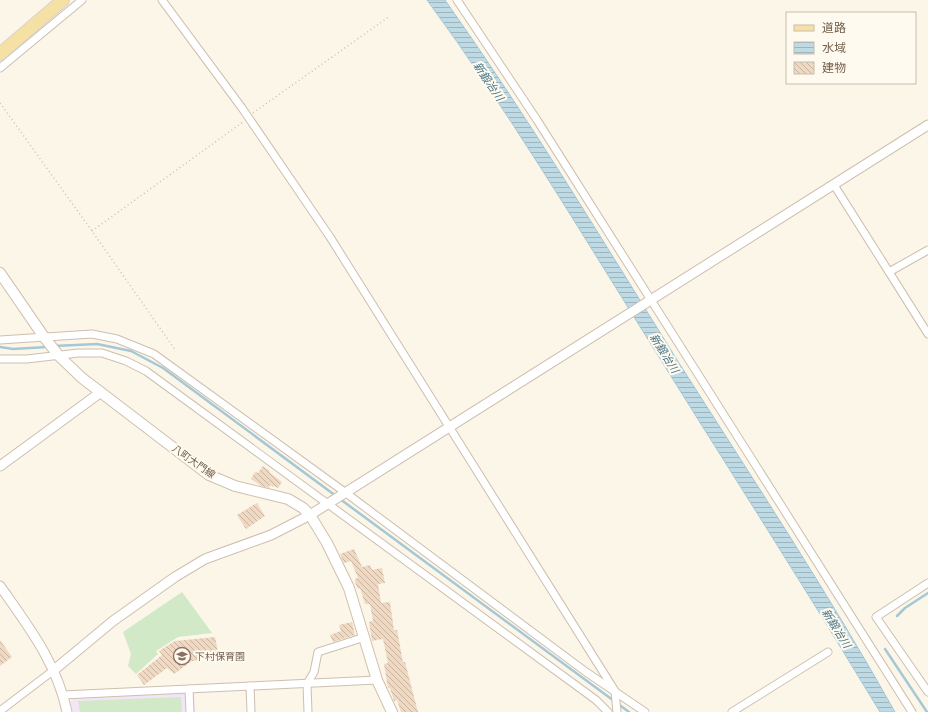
<svg xmlns="http://www.w3.org/2000/svg" width="928" height="712" viewBox="0 0 928 712" font-family="'Golos Text','Noto Sans JP',sans-serif">
<style>
.education{fill:#f3e5f8}
.pitch{fill:#d1e9c7}
.water{fill:url(#water-rules);stroke:#a4c8d6}
.lines{fill:none;stroke-linecap:round;stroke-linejoin:round}
.stream{stroke:#a4c8d6;stroke-width:2.5}
.building{fill:url(#building-back-hatch)}
.minor-casing{stroke:#cdbfaf;stroke-width:9}
.tertiary-casing{stroke:#cdbfaf;stroke-width:11}
.secondary-casing{stroke:#d0c0ac;stroke-width:12}
.primary-casing{stroke:#d8d2cd;stroke-width:14}
.path{stroke:#d5bda4;stroke-width:1.5;stroke-dasharray:1 3;stroke-linecap:butt}
.minor{stroke:#fff;stroke-width:7}
.tertiary{stroke:#fff;stroke-width:9}
.secondary{stroke:#fff;stroke-width:10}
.primary{stroke:#f6e1a5;stroke-width:12}
.labels{text-anchor:middle;dominant-baseline:central;stroke-width:4;stroke-linejoin:round;paint-order:stroke}
.street-label{font-size:10px;fill:#75604d;stroke:#fefaef}
.education-label{font-size:10px;fill:#785e54;stroke:#fefaef;text-anchor:start}
.water-label{font-size:11px;font-style:italic;fill:#487587;stroke:#fefaef}
</style>
<defs>
<pattern id="water-rules" width="6" height="5" patternUnits="userSpaceOnUse"><rect width="6" height="5" fill="#bedae5"/><path d="M0 2.5h6" fill="none" stroke="#9fb4bc"/></pattern>
<pattern id="building-back-hatch" width="6" height="6" patternUnits="userSpaceOnUse"><rect width="6" height="6" fill="#f0d9c2"/><path d="M-1 5l2 2M0 0l6 6M5-1l2 2" fill="none" stroke="#c7b3a0"/></pattern>
</defs>
<rect width="100%" height="100%" fill="#fcf6e9"/>
<path class="education" d="M194,693l1,19h-122l-3,-10 4,-4z"/>
<g class="pitch">
<path d="M182,592l30,41 -34,4 -22,14 2,3 -22,20 -8,-8 3,-12 -8,-22z"/>
<path d="M181,697l1,15h-102l-2,-11z"/>
</g>
<path class="water" d="M427,0h18c83,117 158,241 234,363 73,115 149,229 216,349h-15c-75,-125 -154,-247 -231,-371 -72,-115 -142,-232 -222,-341z"/>
<g class="lines">
<g class="stream">
<path d="M54,346l43,-2 34,7 32,17 173,128"/>
<path d="M0,347l13,2 34,-2"/>
<path d="M340,499l289,213"/>
<path d="M897,616l8,-8 23,-15"/>
<path d="M885,649l42,63"/>
</g>
</g>
<g class="building">
<path d="M263,466l7,5 -1,1 13,10 -4,6 -4,-2 -1,1 -3,-2 -1,3 -8,-2 -10,-7 4,-7 3,1z"/>
<path d="M257,503l8,13 -19,13 -9,-14z"/>
<path d="M354,549l8,18 8,-2 2,5 10,-2 3,15 -7,1 3,19 9,-1 4,28h3l6,32h2l13,50h-17l-4,-12 -3,1 -4,-13h-2l-4,-24 4,-1 -5,-24 -11,2 -3,-19 4,-1 -3,-17h-5l-5,-16 -2,1 -3,-7v-3l3,-1 -7,-17 -7,2 -4,-9z"/>
<path d="M352,622l3,13 -22,7 -3,-7 11,-4 -2,-6z"/>
<path d="M215,637l3,15h-16l-1,8 -9,1 -18,13 -7,-6 -23,17 -7,-10 25,-20 -3,-4 16,-10z"/>
<path d="M0,640l12,17 -12,9z"/>
</g>
<g class="lines">
<g class="minor-casing">
<g id="minor">
<path d="M162,0l80,108 88,129 285,454 2,21"/>
<path d="M457,0l80,120 375,592"/>
<path d="M0,68l82,-68"/>
<path d="M834,185l55,87 39,-22"/>
<path d="M889,272l39,62"/>
<path d="M0,340l92,-6 25,5 37,15 192,139 240,179 59,40"/>
<path d="M0,359h27l51,-6h24l24,8 20,10 450,329 12,12"/>
<path d="M928,583l-52,34 52,75"/>
<path d="M250,686l1,26"/>
<path d="M189,689l1,23"/>
<path d="M63,695l314,-15"/>
<path d="M0,711l54,-41"/>
<path d="M308,712l-1,-28 7,-12 4,-20 47,-15"/>
<path d="M732,712l96,-60"/>
</g>
</g>
<g class="tertiary-casing">
<g id="tertiary">
<path d="M0,466l101,-74"/>
<path d="M0,586c28,40 57,77 67,126"/>
<path d="M54,670l59,-49 62,-44 30,-18 66,-24 39,-20 618,-390"/>
</g>
</g>
<g class="secondary-casing">
<path id="secondary" d="M0,273l44,64 15,19 23,22 127,97 26,11 53,13 15,9 7,7 17,28 22,45 28,92 15,32"/>
</g>
<g class="primary-casing">
<path id="primary" d="M0,54l63,-54"/>
</g>
<g class="path">
<path d="M0,103l92,128 84,120"/>
<path d="M253,113l137,-97"/>
<path d="M92,231l151,-109"/>
</g>
<use href="#minor" class="minor"/>
<use href="#tertiary" class="tertiary"/>
<use href="#secondary" class="secondary"/>
<use href="#primary" class="primary"/>
</g>
<defs>
<g id="school-ring" transform="scale(0.9)"><circle r="9.5" fill="#fefaef" stroke="#8d6e63" stroke-width="1.5"/><path d="M0-5L7-2L0 1L-7-2ZM-4 1L0 2.5L4 1V4Q0 6-4 4Z" fill="#8d6e63"/></g>
</defs>
<g fill-rule="evenodd">
<use href="#school-ring" x="182" y="656"/>
</g>
<g class="labels">
<g class="street-label">
<text transform="translate(194 461) rotate(35)">八町大門線</text>
</g>
<g class="education-label">
<text x="195" y="656">下村保育園</text>
</g>
<g class="water-label">
<text transform="translate(489 81) rotate(56)">新鍛冶川</text>
<text transform="translate(665 353) rotate(58)">新鍛冶川</text>
<text transform="translate(837 628) rotate(58)">新鍛冶川</text>
</g>
</g>
<rect x="786" y="12" width="130" height="72" fill="#fefaef" stroke="#c7bcae"/>
<rect x="794" y="25" width="20" height="6" fill="#f6e1a5" stroke="#c7bcae"/>
<text x="822" y="32" font-size="12" fill="#75604d">道路</text>
<rect x="794" y="42" width="20" height="12" fill="url(#water-rules)" stroke="#c7bcae"/>
<text x="822" y="52" font-size="12" fill="#75604d">水域</text>
<rect x="794" y="62" width="20" height="12" fill="url(#building-back-hatch)" stroke="#c7bcae"/>
<text x="822" y="72" font-size="12" fill="#75604d">建物</text>
</svg>
